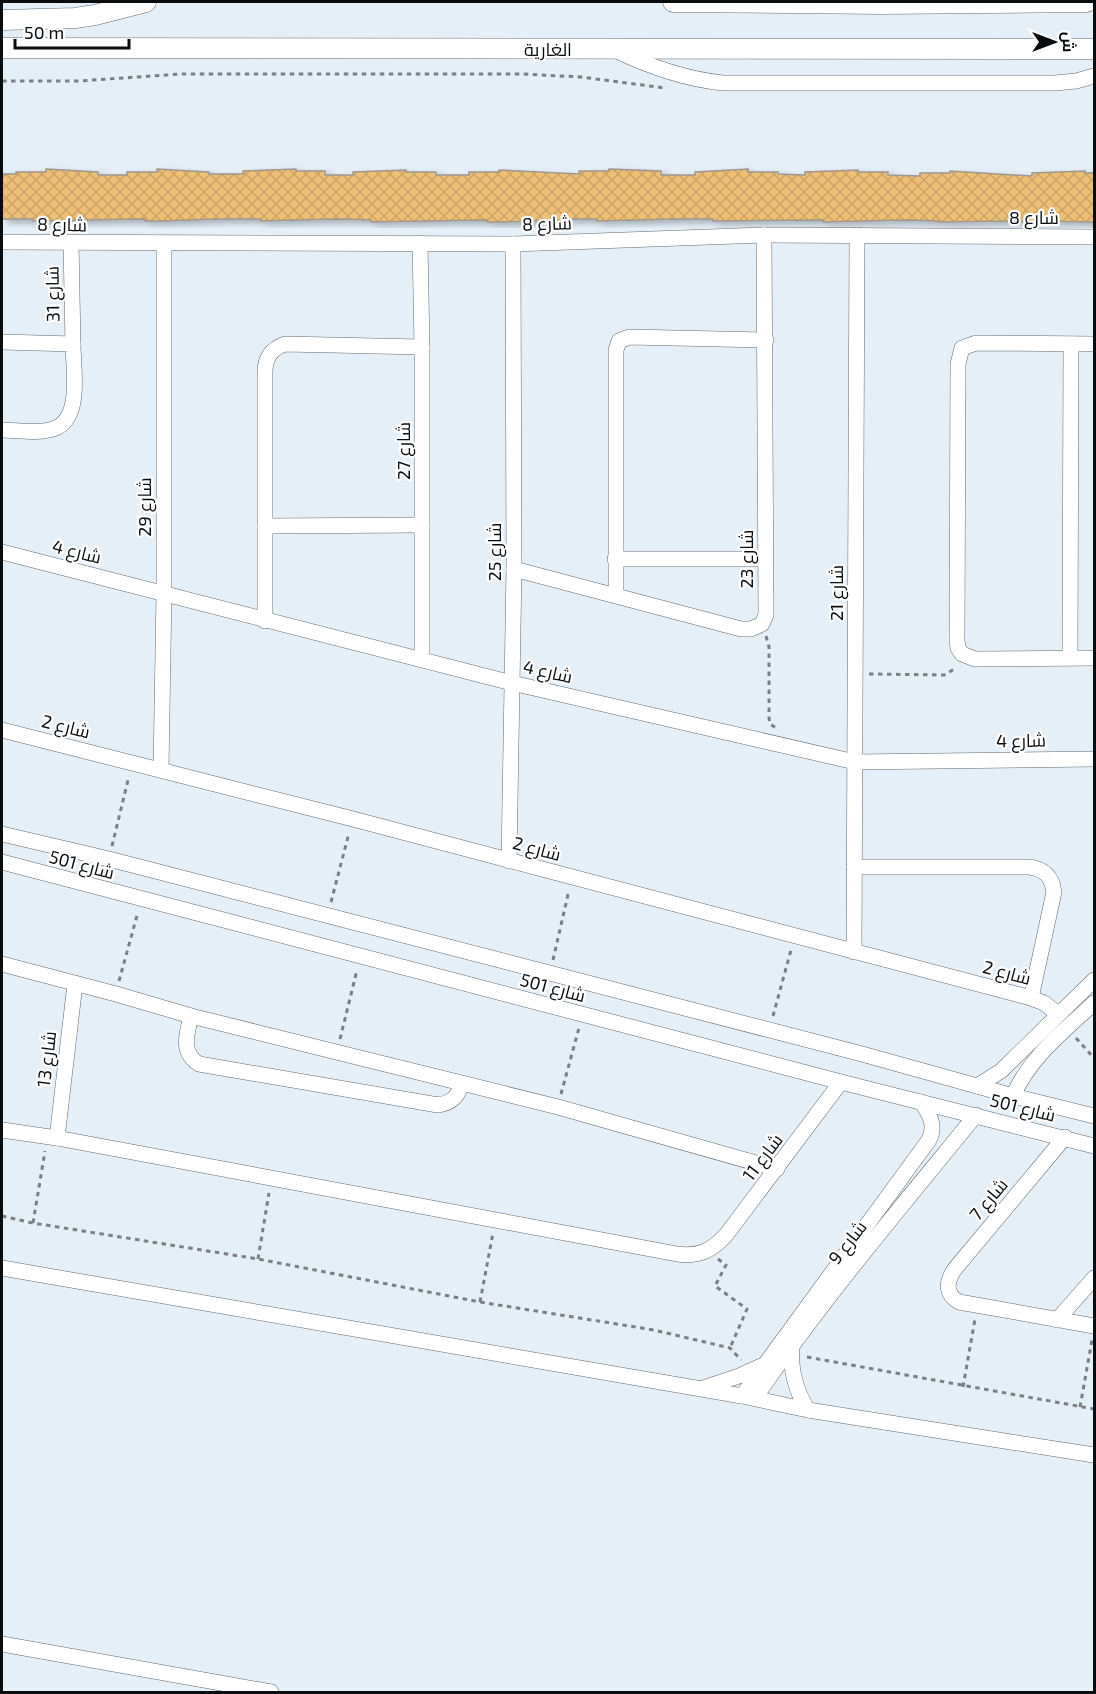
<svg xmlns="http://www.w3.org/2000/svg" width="1096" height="1694" viewBox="0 0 1096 1694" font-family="'Exo 2',Cairo,sans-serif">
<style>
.building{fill:url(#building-cross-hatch);stroke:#9e978e;stroke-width:1.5;filter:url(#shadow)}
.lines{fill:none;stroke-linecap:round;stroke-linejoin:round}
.minor-casing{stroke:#606970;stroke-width:16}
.major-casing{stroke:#606970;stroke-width:21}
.path{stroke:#797f85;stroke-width:3;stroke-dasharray:4.5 4.5;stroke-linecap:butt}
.minor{stroke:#fff;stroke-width:15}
.major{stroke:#fff;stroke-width:20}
.labels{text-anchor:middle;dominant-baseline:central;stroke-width:4.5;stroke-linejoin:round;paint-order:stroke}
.street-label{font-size:18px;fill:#090c0e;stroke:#fff}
</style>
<defs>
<pattern id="building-cross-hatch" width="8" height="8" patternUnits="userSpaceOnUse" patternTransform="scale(1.5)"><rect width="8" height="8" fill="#efbf76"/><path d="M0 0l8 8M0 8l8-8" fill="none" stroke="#cca365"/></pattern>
<filter id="shadow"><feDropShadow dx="6" dy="3.5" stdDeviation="3" flood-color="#0004"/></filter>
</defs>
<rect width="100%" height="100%" fill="#e5eff8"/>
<path class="building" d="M46,169l52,3v3h29v-3h30v-3l52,3v2h34v-3l53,-2v2h29v4h28v-3l53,-2v2h30v3h33v-3h30v-2l80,4v-3h30v-2l52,2v4h34v-3l53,-3v3h30v2l27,1v-3l53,-2v2h30v3l32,1v-3h30v-2l82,5v-3l53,-2v2h10v49l-81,-1 -76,1v-1l-32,-1 -83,2v-2l-110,1v-2h-32l-84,2v-2h-34v1l-58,2h-18v-2l-116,2v-2l-32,-1 -78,2v-2h-40l-59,2h-17v-2l-112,2v-2h-31v-45h14v-2h30z"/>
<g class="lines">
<g class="minor-casing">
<g id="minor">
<path d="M615,50c35,17 70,29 108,33h332l21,-2 18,-5"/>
<path d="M2,242l511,2 251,-9 330,2"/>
<path d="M71,243l2,101"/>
<path d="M420,243l2,104v312"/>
<path d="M2,342l71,2c0,24 10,76 -20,85 -15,5 -36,1 -51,1"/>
<path d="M1094,344l-118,-1 -14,5 -4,16 -1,276 1,8 4,6 13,5 119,-1"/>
<path d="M265,526l157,-1"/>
<path d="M2,552l510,131 343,79 239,-3"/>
<path d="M615,559h150"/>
<path d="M514,569l227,60h10l11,-5 4,-9 -2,-380"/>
<path d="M616,596v-246l3,-9 10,-4 137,3"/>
<path d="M265,621v-249c0,-14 6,-23 20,-28l137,3"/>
<path d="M1070,658l1,-314"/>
<path d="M2,730l351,89 678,179 13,5 14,11"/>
<path d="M161,770l3,-177v-349"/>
<path d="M2,834l107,25 753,195 151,42 81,20"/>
<path d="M509,861l5,-292 -1,-325"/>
<path d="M2,862l839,220 253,64"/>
<path d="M854,867h175c15,2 23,9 25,25l-23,106"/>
<path d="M854,952l3,-717"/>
<path d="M2,964l114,30 75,22 367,91 219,62"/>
<path d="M191,1016c-4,18 -11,36 8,48l239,41c13,-2 20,-8 23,-20"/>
<path d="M977,1086l24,-15 93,-91"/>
<path d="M1013,1096c17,-39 51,-65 81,-93"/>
<path d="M2,1130l55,8 620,116c22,3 34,-3 49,-19l115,-153"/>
<path d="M1065,1137l-111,133c-8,13 -9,24 5,32l135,24"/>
<path d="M57,1138l18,-154"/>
<path d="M2,1268l740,128 66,14 286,45"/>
<path d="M1057,1320l37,-42"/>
<path d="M792,1345c-2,24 3,45 16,65"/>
<path d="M703,1388l36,-12 22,-10"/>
<path d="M742,1396l187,-256c7,-14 1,-26 -8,-38"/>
<path d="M755,1398c68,-99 145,-190 221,-283"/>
<path d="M2,1644l269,48"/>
</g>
</g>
<g class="major-casing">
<g id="major">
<path d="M673,2l209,2 205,-2"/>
<path d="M2,20l73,-2 20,-3 51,-13"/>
<path d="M2,48l1092,1"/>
</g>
</g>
<g class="path">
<path d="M2,81h77l102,-7h342l58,3 84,11"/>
<path d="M766,636l3,11v71l1,6 6,4"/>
<path d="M869,674l75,1 12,-7"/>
<path d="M112,846l17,-70"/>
<path d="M331,902l18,-69"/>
<path d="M553,960l16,-70"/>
<path d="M119,981l19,-69"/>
<path d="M773,1016l18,-66"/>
<path d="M1076,1038l18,20"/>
<path d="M340,1039l17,-69"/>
<path d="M561,1094l18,-66"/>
<path d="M2,1216l31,7 225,36 222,43 174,28 76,18 11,12"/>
<path d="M33,1223l12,-72"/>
<path d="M258,1259l11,-66"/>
<path d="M718,1259l8,6 -11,21 32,23 -17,39"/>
<path d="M480,1302l13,-69"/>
<path d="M807,1357l287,52"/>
<path d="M963,1387l12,-68"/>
<path d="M1080,1407l12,-67"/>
</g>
<use href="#minor" class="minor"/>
<use href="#major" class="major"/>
</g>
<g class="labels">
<g class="street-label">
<text x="548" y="49">الغارية</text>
<text x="1034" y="217">شارع 8</text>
<text transform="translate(547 223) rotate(-2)">شارع 8</text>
<text transform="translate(62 224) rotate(1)">شارع 8</text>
<text transform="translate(52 294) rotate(-91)">شارع 31</text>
<text transform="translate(403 451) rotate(-90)">شارع 27</text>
<text transform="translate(144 507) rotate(-90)">شارع 29</text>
<text transform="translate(77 551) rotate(14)">شارع 4</text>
<text transform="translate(494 552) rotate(-90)">شارع 25</text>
<text transform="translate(746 559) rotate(-90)">شارع 23</text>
<text transform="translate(836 593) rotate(-90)">شارع 21</text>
<text transform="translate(548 671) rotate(13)">شارع 4</text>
<text transform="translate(66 726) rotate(14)">شارع 2</text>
<text transform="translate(1021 740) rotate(-1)">شارع 4</text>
<text transform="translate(537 848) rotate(15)">شارع 2</text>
<text transform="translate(82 864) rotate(15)">شارع 501</text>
<text transform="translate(1007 972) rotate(15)">شارع 2</text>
<text transform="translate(553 987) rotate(15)">شارع 501</text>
<text transform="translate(46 1059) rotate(-83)">شارع 13</text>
<text transform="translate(1023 1107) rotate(14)">شارع 501</text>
<text transform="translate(762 1157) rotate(-53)">شارع 11</text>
<text transform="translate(988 1199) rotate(-50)">شارع 7</text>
<text transform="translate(847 1242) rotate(-52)">شارع 9</text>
</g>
</g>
<rect width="1096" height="1694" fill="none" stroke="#090c0e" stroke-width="6"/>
<g transform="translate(1054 42) rotate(90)" stroke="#ffffff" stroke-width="4.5" paint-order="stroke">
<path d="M0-4.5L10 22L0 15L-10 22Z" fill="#090c0e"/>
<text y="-9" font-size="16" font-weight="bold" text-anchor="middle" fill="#090c0e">ش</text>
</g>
<path d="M15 39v9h114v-9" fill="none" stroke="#090c0e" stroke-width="3"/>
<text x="24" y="39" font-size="18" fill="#090c0e" stroke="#ffffff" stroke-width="4.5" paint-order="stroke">50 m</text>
</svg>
